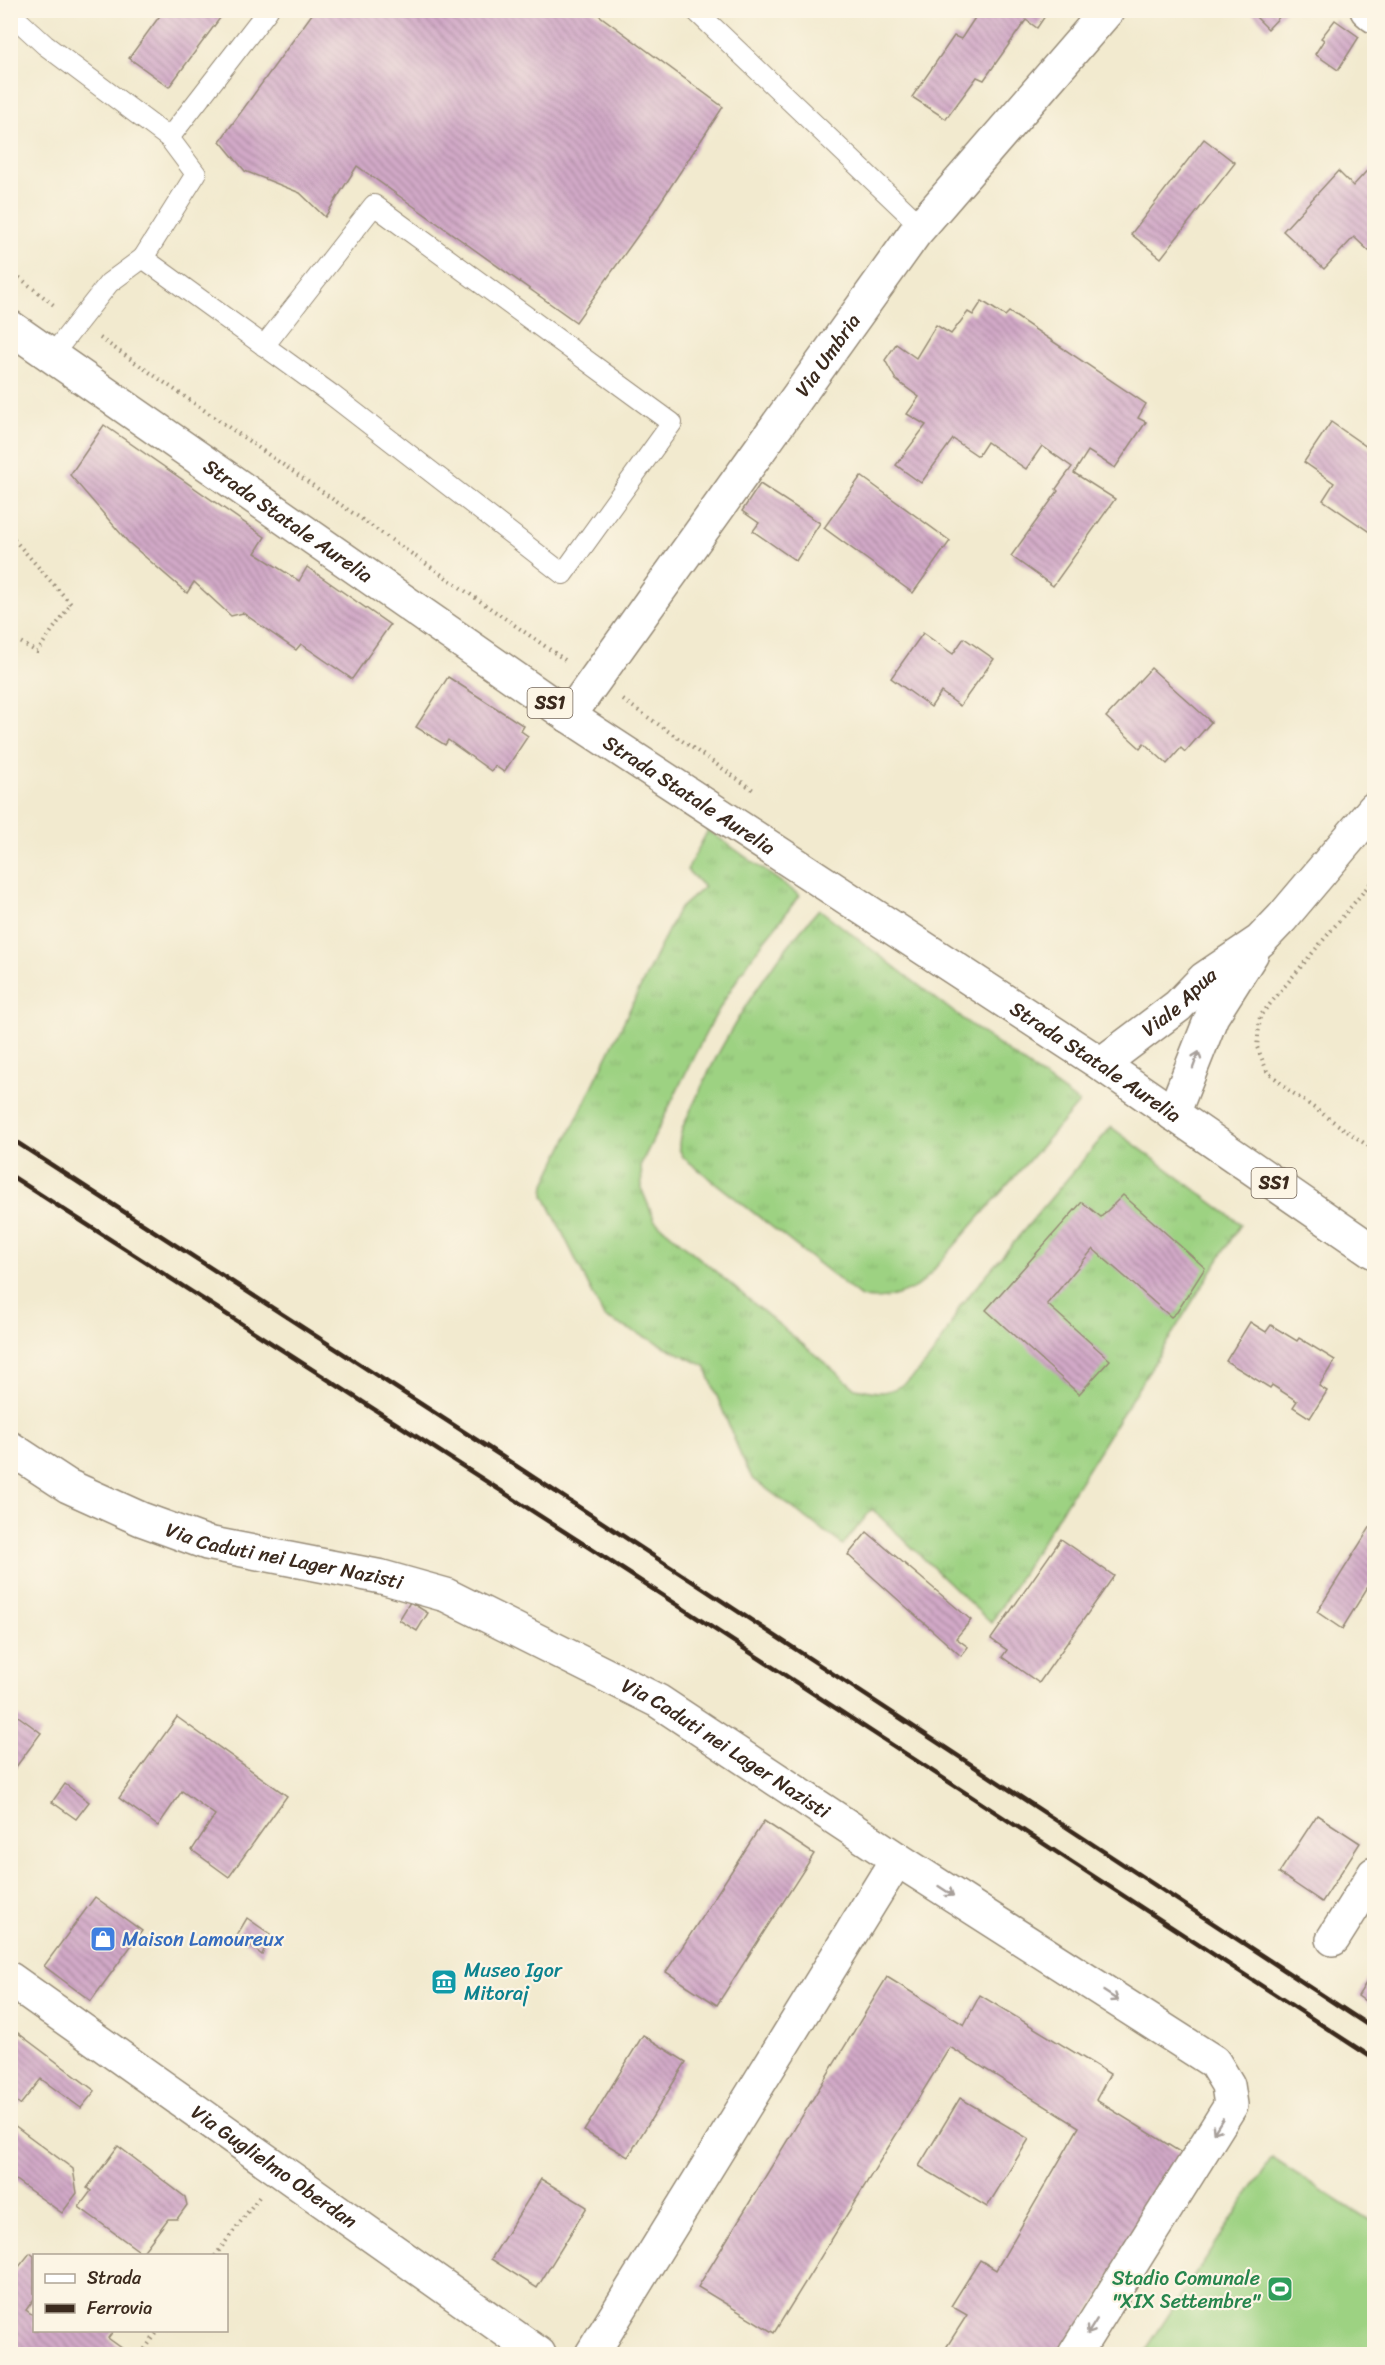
<svg xmlns="http://www.w3.org/2000/svg" width="1385" height="2365" viewBox="0 0 1385 2365" font-family="Sriracha,sans-serif">
<style>
.grass{fill:url(#grass-tufts);stroke:#6c7e50;stroke-width:1.5}
.garden{fill:#9dd282;stroke:#6c7e50;stroke-width:1.5}
.building{fill:url(#building-back-hatch)}
.lines{fill:none;stroke-linecap:round;stroke-linejoin:round}
.service-casing{stroke:#968a76;stroke-width:22}
.minor-casing{stroke:#968a76;stroke-width:36}
.tertiary-casing{stroke:#968a76;stroke-width:36}
.secondary-casing{stroke:#968a76;stroke-width:36}
.primary-casing{stroke:#968a76;stroke-width:36}
.path{stroke:#968a76;stroke-width:4;stroke-dasharray:1.5 4.5;stroke-linecap:butt}
.service{stroke:#fff;stroke-width:20}
.minor{stroke:#fff;stroke-width:33}
.tertiary{stroke:#fff;stroke-width:33}
.secondary{stroke:#fff;stroke-width:33}
.primary{stroke:#fff;stroke-width:33}
.rail{stroke:#3b2a1e;stroke-width:4.5}
.oneway{stroke:#a79f9a}
.labels{text-anchor:middle;dominant-baseline:central;stroke-width:4.5;stroke-linejoin:round;paint-order:stroke}
.shield{fill:#fcf5e5;stroke:#75675a;stroke-width:1.5}
.shield-label{font-size:18px;font-weight:bold;fill:#3b2a1e}
.street-label{font-size:20px;fill:#3b2a1e;stroke:#fcf5e5}
.shop-label{font-size:20px;fill:#366cbe;stroke:#fcf5e5;text-anchor:start}
.culture-label{font-size:20px;fill:#0d838f;stroke:#fcf5e5;text-anchor:start}
.leisure-label{font-size:20px;fill:#27864d;stroke:#fcf5e5;text-anchor:end}
</style>
<defs>
<pattern id="grass-tufts" width="24" height="20" patternUnits="userSpaceOnUse" patternTransform="scale(1.5)"><rect width="24" height="20" fill="#9dd282"/><path d="M3 7l-1-3M5 7V3M7 7l1-3M15 17l-1-3M17 17v-4M19 17l1-3" fill="none" stroke="#88b470"/></pattern>
<pattern id="building-back-hatch" width="6" height="6" patternUnits="userSpaceOnUse" patternTransform="scale(1.5)"><rect width="6" height="6" fill="#d1a9c7"/><path d="M-1 5l2 2M0 0l6 6M5-1l2 2" fill="none" stroke="#ab8aa1"/></pattern>
</defs>
<rect width="100%" height="100%" fill="#fcf5e5"/>
<filter id="ink" filterUnits="userSpaceOnUse"><feTurbulence type="fractalNoise" baseFrequency=".0167" numOctaves="2"/><feDisplacementMap in="SourceGraphic" scale="12" xChannelSelector="R" yChannelSelector="G"/><feConvolveMatrix kernelMatrix="1 2 1 2 8 2 1 2 1" color-interpolation-filters="sRGB"/></filter>
<filter id="wash" filterUnits="userSpaceOnUse"><feTurbulence type="fractalNoise" baseFrequency=".008" numOctaves="4" result="noise"/><feDisplacementMap in="SourceGraphic" scale="24" xChannelSelector="R" yChannelSelector="G"/><feGaussianBlur stdDeviation="1.35" result="paint"/><feColorMatrix in="noise" values="0 0 0 0 0 0 0 0 0 0 0 0 0 0 0 0 0 1.4 0 .05"/><feComposite in="paint" operator="in"/></filter>
<g filter="url(#wash)">
<rect width="100%" height="100%" fill="#f2eacf"/>
<g class="grass">
<path d="M708,830l91,65c-14,22 -32,41 -47,62 -45,64 -76,138 -111,207l1,26 13,31 200,167c9,1 20,5 28,4 36,-5 63,-56 77,-86l151,-179 130,97 -250,399 -119,-114 -29,36 -91,-67 -11,-22 -36,-90 -101,-49 -60,-122 1,-11 133,-274 26,-23 -17,-17z"/>
<path d="M819,909l141,108 119,86 -157,180c-16,11 -41,20 -61,14l-177,-139c-2,-3 -5,-8 -5,-12 0,-15 9,-30 15,-43 32,-71 73,-137 125,-194z"/>
</g>
<path class="garden" d="M1272,2158l102,66v130h-231z"/>
<g id="blocks">
<g class="building">
<path d="M164,10h62l-57,77 -40,-29z"/>
<path d="M315,10h277l131,97 -77,117 -70,98 -219,-156 -32,51 -25,-24 -55,-22 -25,-30z"/>
<path d="M980,10h69l-12,18 -11,-8 -42,60 -7,-3 -31,42 -34,-22 42,-61 7,3z"/>
<path d="M1249,10h37l-18,19z"/>
<path d="M1335,20l24,17 -21,33 -23,-16 9,-14 -3,-2z"/>
<path d="M1204,139l31,24 -74,95 -30,-24z"/>
<path d="M1374,163v81l-5,7 -15,-14 -30,32 -41,-38 55,-60 15,15z"/>
<path d="M982,301l23,15 4,-4 137,92 -8,14 8,4 -31,46 -27,-17 -14,22 41,26 -62,87 -42,-30 47,-65 -2,-2 16,-22 -30,-21 -16,23 -39,-27 -9,14 -25,-17 -32,44 -25,-18 30,-40 -19,-11 12,-17 -23,-17 -11,-20 11,-16 20,14 20,-33 15,9 17,-22 5,3z"/>
<path d="M1331,422l43,30v83l-51,-35 11,-17 -30,-21z"/>
<path d="M104,425l161,112 -10,16 44,28 8,-14 83,58 -38,54 -51,-35 -5,6 -53,-37 -12,3 -37,-34 -7,11 -59,-51 -58,-67z"/>
<path d="M861,476l89,65 -37,52 -89,-65z"/>
<path d="M760,484l60,39 -24,38 -43,-30 6,-8 -17,-12z"/>
<path d="M923,633l30,21 11,-16 30,21 -34,47 -19,-14 -10,15 -40,-29z"/>
<path d="M1151,668l60,54 -26,30 -4,-4 -14,16 -23,-21 -4,5 -34,-31z"/>
<path d="M448,677l76,49 -3,5 7,5 -24,36 -9,-6 -4,5 -43,-31 -3,5 -29,-18z"/>
<path d="M1123,1195l82,73 -28,44 -6,5 -78,-68 -46,55 63,56 -31,34 -93,-84 96,-108 19,15z"/>
<path d="M1250,1322l16,10 5,-7 26,16 2,-3 36,22 -16,26 8,5 -17,27 -17,-11 4,-6 -25,-16 -2,3 -44,-27z"/>
<path d="M1374,1521v56l-32,52 -25,-17z"/>
<path d="M867,1532l104,88 -15,18 12,9 -7,9 -113,-101z"/>
<path d="M1061,1539l53,37 -75,107 -37,-26 5,-7 -16,-11z"/>
<path d="M410,1602l18,11 -11,18 -18,-11z"/>
<path d="M18,1716l23,17 -31,42v-49z"/>
<path d="M177,1717l110,79 -58,81 -37,-27 23,-35 -33,-24 -24,35 -39,-28z"/>
<path d="M65,1784l24,18 -13,17 -24,-17z"/>
<path d="M1317,1815l43,28 -38,59 -43,-29z"/>
<path d="M764,1821l50,33 -97,151 -51,-33z"/>
<path d="M95,1897l47,34 -51,70 -47,-35z"/>
<path d="M247,1918l23,16 -8,21 -25,-20z"/>
<path d="M1374,1970v37l-16,-11z"/>
<path d="M887,1977l77,48 16,-30 130,79 -14,26 89,55 -121,199h-122l25,-39 -16,-9 29,-46 16,10 83,-143 -129,-80 -176,286 -76,-46z"/>
<path d="M10,2027l85,64 -14,17 -40,-29 -21,26 -10,-8z"/>
<path d="M643,2035l43,27 -58,95 -44,-26z"/>
<path d="M960,2098l69,41 -42,68 -68,-41z"/>
<path d="M10,2122l63,47 4,24 -15,20 -52,-37z"/>
<path d="M118,2146l67,51 2,8 -10,14h-9l-26,34 -63,-46 12,-16 -4,-3z"/>
<path d="M541,2179l46,28 -50,81 -46,-29z"/>
<path d="M30,2253l4,3v43l-8,11 8,6v14h80l-6,8 22,16h-120v-76z"/>
</g>
</g>
</g>
<g filter="url(#ink)">
<use href="#blocks" fill-opacity="0" stroke="#968a76" stroke-width="1.5"/>
<g class="lines">
<g class="service-casing">
<g id="service">
<path d="M695,10l226,216"/>
<path d="M10,13l35,32 124,93 27,36 -53,84"/>
<path d="M169,138l99,-128"/>
<path d="M53,354l56,-71 34,-25 189,137 231,179 109,-151 -298,-218 -110,141"/>
</g>
</g>
<g class="minor-casing">
<g id="minor">
<path d="M1367,10l7,6"/>
<path id="s1" d="M569,716l346,-483 193,-223"/>
<path id="s2" d="M10,1448l58,38 73,33 66,24 175,34 64,18 212,106 239,158 -305,495"/>
<path d="M897,1859l317,203 14,23 3,20 -156,249"/>
<path d="M1333,1939l41,-65"/>
</g>
</g>
<g class="tertiary-casing">
<g id="tertiary">
<path id="s3" d="M1101,1064l77,-58 26,-27 56,-38 22,-23 92,-109"/>
<path d="M1173,1114l39,-98 40,-63"/>
</g>
</g>
<g class="secondary-casing">
<g id="secondary">
<path id="s4" d="M10,1979l529,375"/>
</g>
</g>
<g class="primary-casing">
<g id="primary">
<path id="s5" d="M10,327l559,389 532,348 273,188"/>
</g>
</g>
<g class="path">
<path d="M10,270l45,36"/>
<path d="M100,338l465,322"/>
<path d="M10,535l61,69 -34,48 -27,-16"/>
<path d="M623,700l132,91"/>
<path d="M1374,879l-114,137 -3,31 10,24 23,20 84,59"/>
<path d="M215,2256l44,-59"/>
<path d="M141,2354l18,-24"/>
</g>
<use href="#service" class="service"/>
<use href="#minor" class="minor"/>
<use href="#tertiary" class="tertiary"/>
<use href="#secondary" class="secondary"/>
<use href="#primary" class="primary"/>
<g class="rail">
<path d="M10,1138l479,310 885,581"/>
<path d="M10,1175l586,377 778,507"/>
</g>
</g>
<defs><path id="oneway-shaft" d="M-6 0H5M1.5-3L5.5 0L1.5 3" fill="none" stroke-width="1.6" stroke-linecap="round" stroke-linejoin="round" transform="scale(1.5)"/></defs>
<g class="oneway">
<use href="#oneway-shaft" transform="translate(1196 1060) rotate(-70)"/>
<use href="#oneway-shaft" transform="translate(946 1891) rotate(33)"/>
<use href="#oneway-shaft" transform="translate(1111 1996) rotate(33)"/>
<use href="#oneway-shaft" transform="translate(1218 2126) rotate(122)"/>
<use href="#oneway-shaft" transform="translate(1092 2327) rotate(122)"/>
</g>
</g>
<defs>
<g id="shop-square" transform="scale(1.35)"><rect x="-9" y="-9" width="18" height="18" rx="4" fill="#3f7fe0" stroke="#fcf5e5"/><path d="M-5-2.5h2.3a2.7 3.5 0 0 1 5.4 0H5L5.5 6h-11ZM-1.5-2.5h3a1.5 2.3 0 0 0-3 0Z" fill="#fff"/></g>
<g id="museum-square" transform="scale(1.35)"><rect x="-9" y="-9" width="18" height="18" rx="4" fill="#0f9aa8" stroke="#fcf5e5"/><path d="M0-6L6-3V-2H-6V-3ZM-5-1h2V3h-2ZM-1-1h2V3h-2ZM3-1h2V3H3ZM-6 4H6V6H-6Z" fill="#fff"/></g>
<g id="stadium-square" transform="scale(1.35)"><rect x="-9" y="-9" width="18" height="18" rx="4" fill="#2e9e5b" stroke="#fcf5e5"/><path d="M0-5a6.5 5 0 1 0 0 10a6.5 5 0 1 0 0-10ZM-3.5-1.8h7v3.6h-7Z" fill="#fff"/></g>
</defs>
<g fill-rule="evenodd">
<use href="#shop-square" x="103" y="1939"/>
<use href="#museum-square" x="444" y="1982"/>
<use href="#stadium-square" x="1280" y="2289"/>
</g>
<g class="labels">
<g class="shield">
<rect x="527.5" y="688" width="45" height="30" rx="4.5"/>
<rect x="1251.5" y="1168" width="45" height="30" rx="4.5"/>
</g>
<g class="shield-label">
<text x="550" y="703">SS1</text>
<text x="1274" y="1183">SS1</text>
</g>
<g class="street-label">
<text stroke="none"><textPath href="#s1" startOffset="444">Via Umbria</textPath></text>
<text stroke="none"><textPath href="#s5" startOffset="339">Strada Statale Aurelia</textPath></text>
<text stroke="none"><textPath href="#s5" startOffset="825">Strada Statale Aurelia</textPath></text>
<text stroke="none"><textPath href="#s3" startOffset="100">Viale Apua</textPath></text>
<text stroke="none"><textPath href="#s5" startOffset="1311">Strada Statale Aurelia</textPath></text>
<text stroke="none"><textPath href="#s2" startOffset="298">Via Caduti nei Lager Nazisti</textPath></text>
<text stroke="none"><textPath href="#s2" startOffset="784">Via Caduti nei Lager Nazisti</textPath></text>
<text stroke="none"><textPath href="#s4" startOffset="324">Via Guglielmo Oberdan</textPath></text>
</g>
<g class="shop-label">
<text x="122" y="1939">Maison Lamoureux</text>
</g>
<g class="culture-label">
<text x="464" y="1970">Museo Igor<tspan x="464" dy="23">Mitoraj</tspan></text>
</g>
<g class="leisure-label">
<text x="1260" y="2278">Stadio Comunale<tspan x="1260" dy="23">"XIX Settembre"</tspan></text>
</g>
</g>
<rect width="1385" height="2365" fill="none" stroke="#fcf5e5" stroke-width="36"/>
<rect x="33" y="2254" width="195" height="78" fill="#fcf5e5" stroke="#afa495" stroke-width="1.5"/>
<rect x="45" y="2274" width="30" height="9" fill="#ffffff" stroke="#afa495" stroke-width="1.5"/>
<text x="87" y="2284" font-size="18" fill="#3b2a1e">Strada</text>
<rect x="45" y="2304" width="30" height="9" fill="#3b2a1e" stroke="#afa495" stroke-width="1.5"/>
<text x="87" y="2314" font-size="18" fill="#3b2a1e">Ferrovia</text>
</svg>
